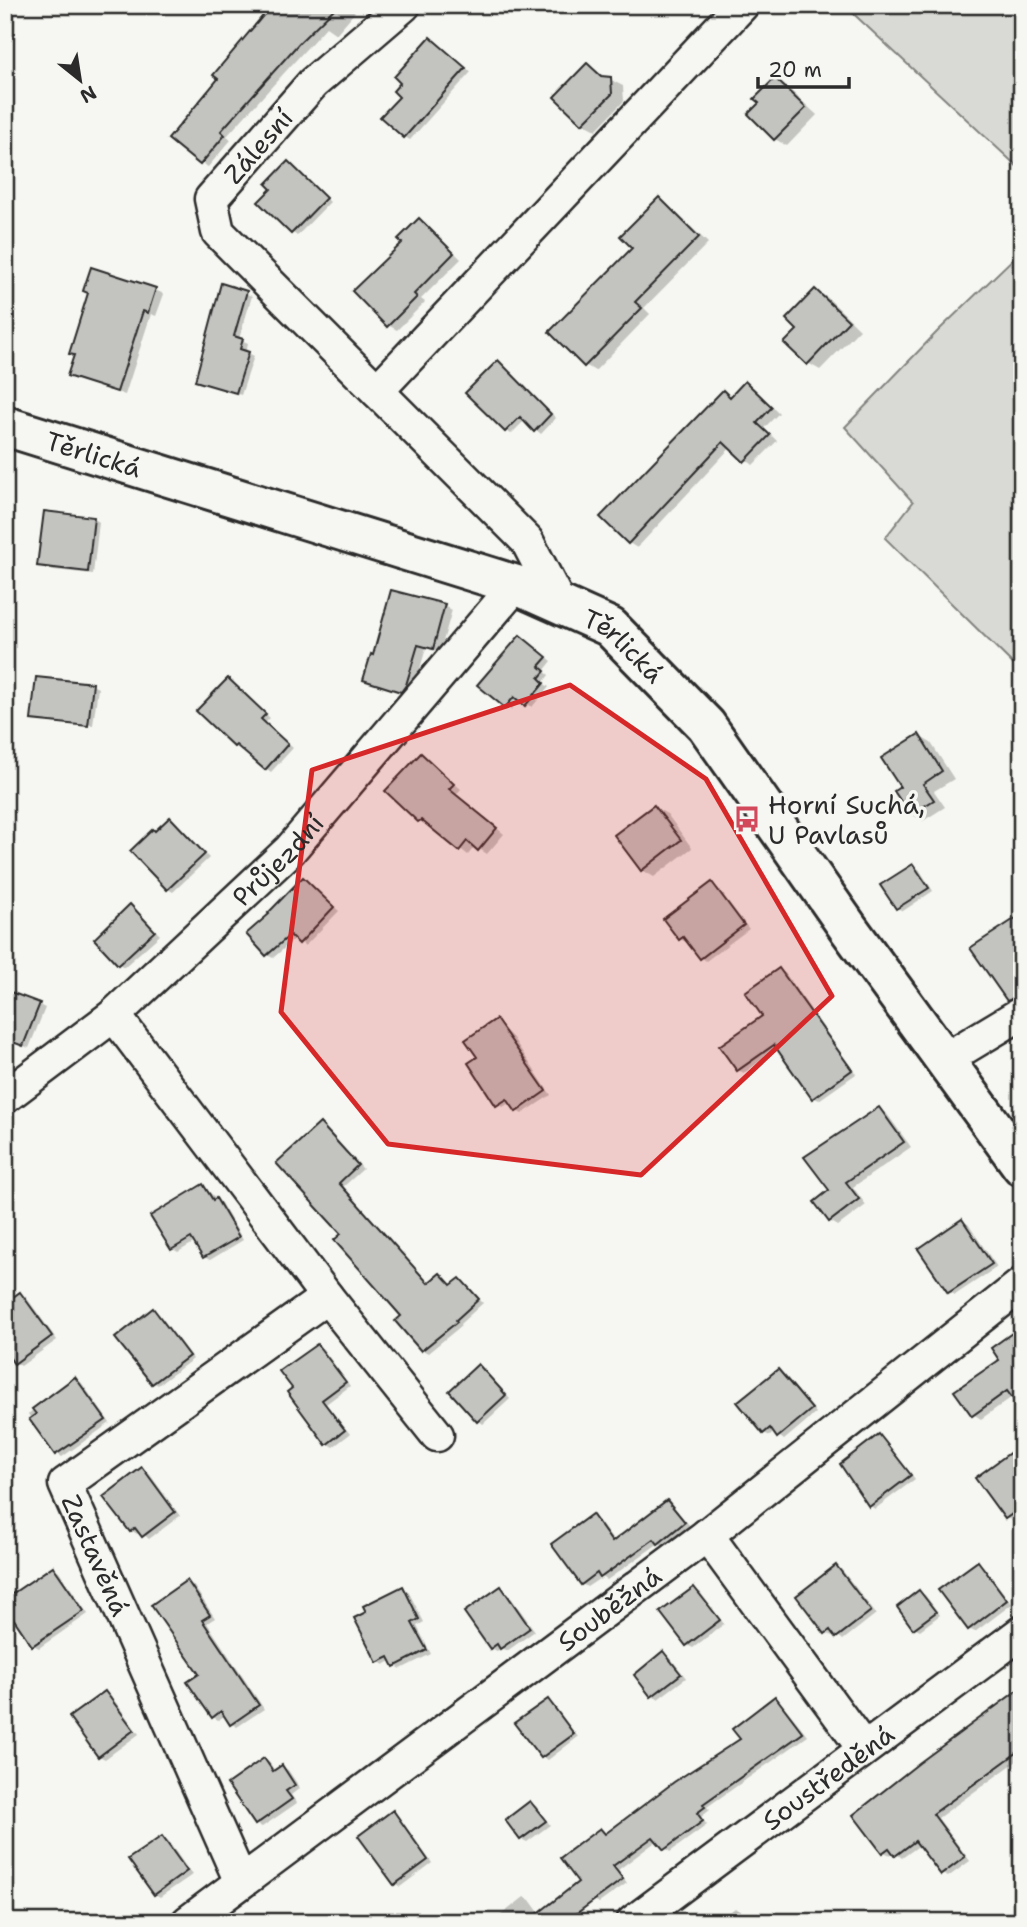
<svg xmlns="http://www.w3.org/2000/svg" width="1027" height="1927" viewBox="0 0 1027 1927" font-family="'Shantell Sans',sans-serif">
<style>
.green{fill:#d9d9d5;stroke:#828280;stroke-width:2}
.shadow{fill:#0003}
.building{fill:#c3c3c0;stroke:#2b2b2b;stroke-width:2}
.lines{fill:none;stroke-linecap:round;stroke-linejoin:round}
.minor-casing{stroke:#2b2b2b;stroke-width:37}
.major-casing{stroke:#2b2b2b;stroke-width:44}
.minor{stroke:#f6f6f2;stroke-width:32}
.major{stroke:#f6f6f2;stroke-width:38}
.marked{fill:#d62828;fill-opacity:0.2;stroke:#d62828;stroke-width:5;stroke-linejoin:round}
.labels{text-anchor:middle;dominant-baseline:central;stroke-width:7;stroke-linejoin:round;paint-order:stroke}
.street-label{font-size:26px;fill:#2b2b2b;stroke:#f6f6f2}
.poi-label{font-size:26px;fill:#2b2b2b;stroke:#f6f6f2;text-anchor:start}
</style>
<rect width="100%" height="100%" fill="#f6f6f2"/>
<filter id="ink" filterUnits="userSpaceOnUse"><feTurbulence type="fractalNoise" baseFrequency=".0143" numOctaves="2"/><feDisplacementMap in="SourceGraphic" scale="14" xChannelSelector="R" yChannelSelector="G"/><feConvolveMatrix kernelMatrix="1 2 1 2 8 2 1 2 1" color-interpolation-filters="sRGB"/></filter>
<g filter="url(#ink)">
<g class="green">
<path d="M844,5h178v166z"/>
<path d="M1022,250v423l-137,-135 28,-36 -68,-75 93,-96z"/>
</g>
<g class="shadow">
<path d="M279,5h69l7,7 -19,22 -10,-7 -99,109 4,4 -23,27 -7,-4z"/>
<path d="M431,39l40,33 -61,68 -5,-3 -3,-40z"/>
<path d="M588,65l19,13 16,8 1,15 -28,29 -13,-7 -27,-26z"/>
<path d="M775,80l12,7 30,28 -30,31 -12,-7 -14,-36z"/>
<path d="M294,167l36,35 -33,34 -5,-4z"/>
<path d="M659,199l9,6 40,38 -64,65 6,6 -55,57 -10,-6 49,-117z"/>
<path d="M419,221l8,4 34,34 -40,40 4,3 -28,28 -9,-5 17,-82z"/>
<path d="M222,285l30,11 -13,43 9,4 -2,9 8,4 -13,39 -39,-12z"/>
<path d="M155,290l9,4 -8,22 -5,-2 -26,81 -56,-20 21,-81z"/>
<path d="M816,291l12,7 32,31 -40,41 -12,-7 -9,-33z"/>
<path d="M498,362l58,56 -15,16 -16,-14 -14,14 -5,-3z"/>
<path d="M746,383l8,5 25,25 -15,15 13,13 -24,24 -22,-18 -94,101 -8,-5 -26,-26 121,-124 8,4z"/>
<path d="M93,518l6,4 -6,52 -48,-5 -6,-4z"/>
<path d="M392,592l53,14 7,4 -12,42 -14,-4 -12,42 -5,5 -44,-16 10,-22z"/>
<path d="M526,640l26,21 -8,10 5,4 -6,8 6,4 -17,20 -12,-8 -9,11 -5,-3z"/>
<path d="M228,680l42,38 -5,5 28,25 -22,24 -36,-27z"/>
<path d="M92,685l6,3 -5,37 -60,-6z"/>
<path d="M919,736l12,7 23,36 -20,12 11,16 -22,14 -12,-7 -9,-26z"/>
<path d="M421,755l40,34 -5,6 48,39 -17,20 -12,-8 -7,9 -39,-31 -10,-3z"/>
<path d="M654,807l13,7 25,34 -38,29 -12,-7z"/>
<path d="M170,819l39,39 -36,34 -5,-3 -12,-57z"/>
<path d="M913,866l6,3 14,22 -30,20 -6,-3z"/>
<path d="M303,879l36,32 -34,35 -9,-8 -23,20 -6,-3 4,-41z"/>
<path d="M712,885l6,3 31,41 -43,32 -5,-4 -13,-17 -2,2 -6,-3z"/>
<path d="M131,906l29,29 -36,32 -5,-3z"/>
<path d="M779,970l6,3 71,101 -37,26 -6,-3 -34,-49 -35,25 -6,-3 26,-54z"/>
<path d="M39,1005l6,3 -16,40 -24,-9z"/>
<path d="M496,1021l17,17 38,57 -29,19 -5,-3 -6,-9 -8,5 -5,-3 -19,-47z"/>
<path d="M879,1109l8,5 24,33 -58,40 13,18 -28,21 -8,-5 2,-30z"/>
<path d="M320,1125l6,3 37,41 -20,18 87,97 10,-9 13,11 7,-6 23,23 -23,21 1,2 -33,27 -6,-3 -18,-34 -61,-82z"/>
<path d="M203,1186l18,17 22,37 -33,20 -6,-3 -9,-15 -17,10 -5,-3z"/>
<path d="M962,1221l6,3 29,43 -42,28 -5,-3 -30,-43z"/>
<path d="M20,1294l6,3 31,43 -36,26 -5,-3z"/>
<path d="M153,1310l6,4 34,45 -35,26 -5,-3z"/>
<path d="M317,1346l6,3 27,37 -24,18 24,30 -17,13 -5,-3 -34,-55z"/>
<path d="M1002,1360l13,35 -34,24 -8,-5z"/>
<path d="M479,1366l5,4 26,29 -27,25 -5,-4z"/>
<path d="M778,1371l6,3 32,39 -32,27 -10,-8 -4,4 -6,-3z"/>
<path d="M75,1379l6,3 29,41 -48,34 -6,-4 -28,-39z"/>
<path d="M880,1437l5,3 30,39 -40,30 -5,-3z"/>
<path d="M1022,1446v70l-8,6 -7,-4z"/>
<path d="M142,1469l6,3 32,44 -31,23 -9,-8 -3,3 -6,-4z"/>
<path d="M667,1502l5,3 18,21 -25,20 -6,-3 -52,37 -5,-3 -15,10 -5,-3 10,-68 6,4 17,23z"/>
<path d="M978,1563l5,3 29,38 -37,28 -6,-3z"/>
<path d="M837,1567l5,3 34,44 -33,26 -8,-7 -3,3 -6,-3z"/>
<path d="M53,1568l6,3 29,43 -49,34 -6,-3 -16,-41z"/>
<path d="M187,1582l6,3 22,33 -8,5 57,86 -27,18 -5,-3 -6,-9 -8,5 -5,-3 -12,-43z"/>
<path d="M403,1588l5,3 16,31 -7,4 14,28 -30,15 -5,-3 -3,-6 -9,5 -6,-4z"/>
<path d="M501,1589l6,3 28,39 -28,20 -6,-3 -4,3 -6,-3z"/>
<path d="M694,1589l6,3 24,32 -31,24 -6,-3z"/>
<path d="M919,1592l6,3 15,20 -20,15 -6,-3z"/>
<path d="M664,1653l5,3 17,22 -28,21 -6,-3z"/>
<path d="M1022,1690v77l-5,-6 -79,57 32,43 -22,16 -6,-3 -22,-29 -18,13 -8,-6 -4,3 -6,-3z"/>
<path d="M106,1693l5,3 28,38 -34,25 -6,-3z"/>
<path d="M775,1698l5,3 28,35 -101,71 3,3 -9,7 6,8 -37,27 -12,-12 -40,30 9,13 -28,20 -5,-3 6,-70 6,3 137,-94z"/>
<path d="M548,1701l5,3 25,33 -30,23 -6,-3z"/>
<path d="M264,1760l6,3 5,9 7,-5 6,3 12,18 -9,7 6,8 -35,24 -6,-3z"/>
<path d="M530,1803l6,3 14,19 -23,17 -6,-3z"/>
<path d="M393,1812l5,4 34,47 -32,24 -5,-4z"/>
<path d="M162,1838l6,3 24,34 -32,22 -5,-3z"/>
<path d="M524,1897l6,3 16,22h-54z"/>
<path d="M735,1908l7,4 7,10h-32z"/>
</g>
<g class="building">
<path d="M272,5h66l-38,37 -79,89 4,4 -25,30 -32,-26 50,-60 -5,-4z"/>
<path d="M430,37l36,31 -62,70 -24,-21 19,-20 -6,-6 7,-8 -6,-6z"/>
<path d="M587,63l14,13 10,1 1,17 -30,30 -28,-27z"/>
<path d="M775,78l31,30 -32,32 -26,-26 11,-11 -5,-4z"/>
<path d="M288,161l38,37 -35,36 -33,-32 13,-13 -5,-5z"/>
<path d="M659,197l40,40 -64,65 7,6 -58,59 -35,-35 83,-84 -12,-12z"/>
<path d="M419,218l35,35 -40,41 3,3 -30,30 -35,-36 50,-48 -4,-4z"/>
<path d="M91,267l65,21 -8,25 -5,-2 -26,81 -50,-16 7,-21 -5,-1 19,-61 -5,-2z"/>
<path d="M221,283l26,8 -13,45 9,3 -3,10 9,3 -13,41 -41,-12z"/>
<path d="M815,289l34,32 -42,44 -23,-22 13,-13 -11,-11z"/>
<path d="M498,360l53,54 -17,18 -14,-15 -15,15 -40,-39z"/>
<path d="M745,381l27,26 -15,16 13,12 -26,27 -21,-20 -95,102 -28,-27 123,-127 7,7z"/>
<path d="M44,511l50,6 -6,55 -51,-6z"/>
<path d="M391,590l54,14 -12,45 -15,-4 -12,40 -5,7 -38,-12 8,-26 2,1z"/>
<path d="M520,635l27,22 -8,9 6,5 -6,7 5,5 -19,23 -11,-9 -9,11 -28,-23z"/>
<path d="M36,677l57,6 -5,43 -57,-6z"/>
<path d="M228,678l38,36 -5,5 27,25 -23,26 -29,-25 -2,2 -38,-36z"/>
<path d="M919,734l23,37 -19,13 11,16 -24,15 -16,-24 6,-4 -19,-29z"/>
<path d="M421,753l33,31 -5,5 48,39 -19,23 -11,-10 -8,10 -38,-31 -3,2 -33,-31z"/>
<path d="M654,805l27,35 -40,31 -27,-36z"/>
<path d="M170,817l35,37 -38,36 -37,-39 23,-22 2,2z"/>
<path d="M913,864l16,24 -33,21 -16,-24z"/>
<path d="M303,877l31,30 -35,37 -9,-9 -24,21 -20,-22 23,-20 -1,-1z"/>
<path d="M712,882l32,43 -44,34 -17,-22 -4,3 -16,-21z"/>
<path d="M130,904l25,27 -37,34 -24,-26z"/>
<path d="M1022,914v81l-15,6 -37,-53z"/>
<path d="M779,968l73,102 -40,29 -38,-54 -37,26 -18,-25 43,-30 -17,-24z"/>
<path d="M5,990l35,13 -17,43 -18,-7z"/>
<path d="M496,1019l50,72 -30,21 -9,-13 -11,7 -28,-43 9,-6 -12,-17z"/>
<path d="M879,1107l25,35 -58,40 13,17 -30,23 -15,-20 15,-12 -25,-33z"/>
<path d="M320,1123l38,42 -19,18 89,100 12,-10 11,12 9,-7 19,21 -23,21 1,2 -36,29 -26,-30 6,-5 -67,-76 7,-6 -65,-71z"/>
<path d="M203,1184l10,16 3,-2 23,39 -36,21 -12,-20 -20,12 -21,-34z"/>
<path d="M962,1219l30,45 -44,29 -30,-44z"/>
<path d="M20,1292l32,44 -38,28 -9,-13v-48z"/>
<path d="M153,1308l36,48 -37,28 -37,-46z"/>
<path d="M1022,1326v85l-15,-20 -35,25 -18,-25 45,-31 -8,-12z"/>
<path d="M317,1344l29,38 -24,18 23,30 -19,15 -39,-53 5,-4 -13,-17z"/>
<path d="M478,1364l28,31 -29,27 -28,-31z"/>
<path d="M778,1369l34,40 -35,29 -7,-10 -7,6 -26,-32z"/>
<path d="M75,1377l31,43 -51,35 -26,-36 7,-5 -4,-5z"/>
<path d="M879,1434l32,41 -42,32 -29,-43z"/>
<path d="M1022,1444v63l-17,12 -30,-41z"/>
<path d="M142,1467l33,45 -33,25 -7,-9 -5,4 -27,-35z"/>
<path d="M667,1500l18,22 -27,22 -4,-5 -54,39 -3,-5 -16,12 -30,-41 41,-30 20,28z"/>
<path d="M978,1561l29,39 -39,30 -30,-40z"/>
<path d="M836,1565l35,46 -35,27 -6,-8 -5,4 -29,-38z"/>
<path d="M53,1566l31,45 -52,35 -25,-37 8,-5 -6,-8z"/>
<path d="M187,1580l23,35 -8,5 57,85 -29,20 -9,-14 -9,7 -25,-36 12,-8 -48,-69z"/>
<path d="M403,1586l16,33 -7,4 15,27 -33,17 -5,-10 -12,6 -23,-45 12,-6 -3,-6z"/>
<path d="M501,1586l29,42 -30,21 -3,-5 -7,5 -26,-37z"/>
<path d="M694,1587l26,33 -34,26 -26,-34z"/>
<path d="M919,1590l17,22 -23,17 -16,-22z"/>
<path d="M663,1651l18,23 -30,23 -17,-22z"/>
<path d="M1022,1687v62l-89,65 32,43 -24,18 -26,-34 -20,15 -6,-8 -7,5 -29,-38 66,-52z"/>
<path d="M105,1691l29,39 -36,27 -29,-40z"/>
<path d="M775,1696l28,37 -100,71 2,3 -8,6 6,8 -39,29 -11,-13 -40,29 10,13 -58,43h-38l51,-40 -18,-24 40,-30 5,6 69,-52 66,-43 -8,-10z"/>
<path d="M548,1699l26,35 -33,24 -27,-35z"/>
<path d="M264,1758l9,13 9,-6 13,20 -9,6 6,8 -37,26 -28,-41z"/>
<path d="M530,1801l16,20 -26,19 -15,-20z"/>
<path d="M393,1810l35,50 -34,25 -36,-49z"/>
<path d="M162,1836l25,35 -33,24 -26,-36z"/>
</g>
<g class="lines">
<g class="minor-casing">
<g id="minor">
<path d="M404,5l-91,78 -102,116 7,33 309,309 33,64"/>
<path d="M377,391l365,-386"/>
<path d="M114,1015l213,282 110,138"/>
<path d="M944,1060l78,-47"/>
<path id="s1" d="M5,1097l109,-82 176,-165 226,-265"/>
<path d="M707,1535l157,214"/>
<path d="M241,1882l-176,-398 262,-187"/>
<path id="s2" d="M188,1922l519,-387 315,-251"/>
<path id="s3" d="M633,1922l389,-290"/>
</g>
</g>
<g class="major-casing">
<g id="major">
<path id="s4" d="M5,426l511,159 94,42 96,98 143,204 173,237"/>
</g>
</g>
<use href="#minor" class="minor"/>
<use href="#major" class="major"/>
</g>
</g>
<path class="marked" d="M570,685l136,94 126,217 -191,179 -253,-31 -107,-132 31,-242z"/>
<defs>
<g id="bus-bare" transform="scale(2.1)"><path d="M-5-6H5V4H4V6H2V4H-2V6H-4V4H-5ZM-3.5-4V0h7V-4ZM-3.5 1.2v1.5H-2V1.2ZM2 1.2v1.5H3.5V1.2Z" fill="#d1495b" stroke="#f6f6f2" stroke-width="2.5" paint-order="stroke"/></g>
</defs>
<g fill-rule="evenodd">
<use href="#bus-bare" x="747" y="819"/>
</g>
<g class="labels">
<g class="street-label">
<text transform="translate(258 146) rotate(-49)">Zálesní</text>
<text stroke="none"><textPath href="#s4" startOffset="93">Těrlická</textPath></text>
<text stroke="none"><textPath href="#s4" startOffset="660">Těrlická</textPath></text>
<text stroke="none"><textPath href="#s1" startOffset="362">Průjezdní</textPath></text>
<text transform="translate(96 1555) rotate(66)">Zastavěná</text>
<text stroke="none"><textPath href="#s2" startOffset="525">Souběžná</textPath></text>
<text stroke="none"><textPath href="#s3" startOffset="243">Soustředěná</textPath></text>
</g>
<g class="poi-label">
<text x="768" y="804">Horní Suchá,<tspan x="768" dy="30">U Pavlasů</tspan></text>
</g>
</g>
<rect width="1027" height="1927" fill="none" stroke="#f6f6f2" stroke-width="28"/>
<rect x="14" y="14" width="999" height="1899" fill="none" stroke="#2b2b2b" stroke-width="2.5" filter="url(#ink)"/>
<g transform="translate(80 80) rotate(150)" stroke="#f6f6f2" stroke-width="5" paint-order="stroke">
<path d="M0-5L12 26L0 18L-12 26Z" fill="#2b2b2b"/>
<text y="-10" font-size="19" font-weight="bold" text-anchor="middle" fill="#2b2b2b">N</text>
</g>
<path d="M758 77v10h91v-10" fill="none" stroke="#2b2b2b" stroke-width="3.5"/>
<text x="768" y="77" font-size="21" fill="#2b2b2b" stroke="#f6f6f2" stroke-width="5" paint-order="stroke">20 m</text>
</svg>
